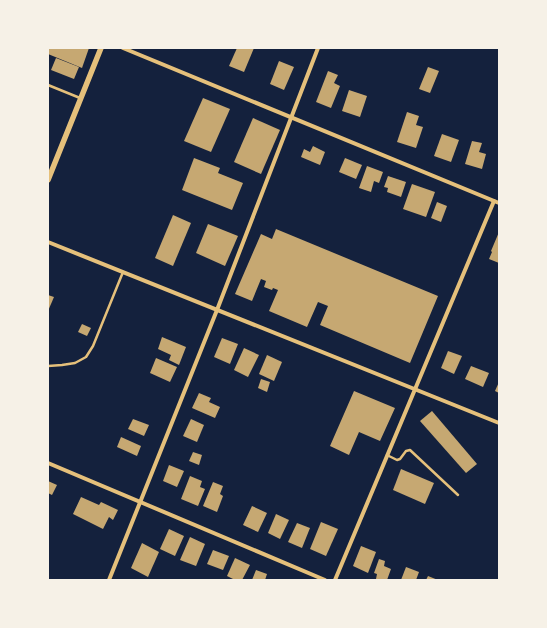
<svg xmlns="http://www.w3.org/2000/svg" width="547" height="628" viewBox="0 0 547 628" font-family="'Noto Sans',sans-serif">
<style>
.building{fill:#c6a872}
.lines{fill:none;stroke-linecap:round;stroke-linejoin:round}
.service{stroke:#e5c07b;stroke-width:2.5}
.minor{stroke:#e5c07b;stroke-width:4}
.tertiary{stroke:#e5c07b;stroke-width:5.5}
</style>
<rect width="100%" height="100%" fill="#14213d"/>
<g class="building">
<path d="M48,48h41l-7,20 -34,-14z"/>
<path d="M237,48h17l-10,24 -15,-6z"/>
<path d="M56,58l23,9 -5,12 -23,-9z"/>
<path d="M279,61l15,6 -10,23 -14,-6z"/>
<path d="M428,67l11,4 -9,22 -11,-4z"/>
<path d="M328,71l10,4 -4,8 6,3 -9,22 -15,-6z"/>
<path d="M349,90l18,6 -7,21 -18,-6z"/>
<path d="M203,98l27,11 -19,43 -27,-11z"/>
<path d="M407,112l12,4 -3,9 7,2 -7,21 -19,-6z"/>
<path d="M253,118l27,12 -19,44 -27,-12z"/>
<path d="M442,134l17,6 -8,22 -17,-6z"/>
<path d="M472,141l10,2 -3,9 7,2 -4,15 -17,-5z"/>
<path d="M313,146l12,6 -5,13 -19,-8 3,-8 6,3z"/>
<path d="M194,158l26,10 -2,5 25,10 -11,27 -50,-20z"/>
<path d="M345,158l17,7 -6,14 -17,-7z"/>
<path d="M367,166l16,6 -4,11 -5,-2 -3,11 -12,-4z"/>
<path d="M388,176l18,6 -5,15 -14,-5 1,-4 -4,-1z"/>
<path d="M412,184l23,8 -9,25 -23,-8z"/>
<path d="M437,202l10,4 -6,16 -10,-4z"/>
<path d="M173,215l18,8 -18,43 -18,-8z"/>
<path d="M208,224l30,12 -13,30 -29,-13z"/>
<path d="M276,229l162,67 -28,67 -90,-38 8,-19 -10,-4 -11,25 -38,-16 9,-21 -5,-2 -1,2 -8,-3 2,-6 -5,-2 -9,22 -17,-7 26,-60 11,5z"/>
<path d="M499,232v31l-10,-4 3,-7 -1,-1z"/>
<path d="M48,295l6,2 -6,14z"/>
<path d="M82,324l9,4 -4,8 -9,-4z"/>
<path d="M162,337l24,10 -7,18 -10,-5 2,-5 -13,-6z"/>
<path d="M222,338l16,6 -8,20 -16,-7z"/>
<path d="M244,348l15,7 -11,22 -14,-7z"/>
<path d="M448,351l14,5 -8,18 -13,-6z"/>
<path d="M267,355l15,7 -8,19 -15,-7z"/>
<path d="M156,358l21,9 -7,15 -20,-9z"/>
<path d="M471,366l18,7 -6,14 -18,-8z"/>
<path d="M261,379l9,3 -3,10 -9,-4z"/>
<path d="M499,382v11l-4,-2z"/>
<path d="M354,391l41,17 -15,33 -21,-9 -10,23 -19,-9z"/>
<path d="M199,393l12,5 -2,4 11,5 -5,11 -23,-10z"/>
<path d="M432,411l45,53 -11,9 -46,-52z"/>
<path d="M133,419l16,6 -5,11 -16,-7z"/>
<path d="M191,419l13,6 -7,17 -14,-6z"/>
<path d="M121,437l20,9 -4,10 -20,-9z"/>
<path d="M193,452l9,3 -3,10 -10,-4z"/>
<path d="M169,465l15,6 -7,16 -14,-6z"/>
<path d="M401,469l33,14 -9,21 -32,-14z"/>
<path d="M190,476l12,5 -2,6 5,2 -7,17 -17,-7z"/>
<path d="M48,481l9,4 -5,10 -4,-2z"/>
<path d="M213,482l10,4 -3,8 3,2 -6,16 -14,-6z"/>
<path d="M81,497l18,8 2,-3 17,8 -5,10 -4,-3 -6,12 -30,-15z"/>
<path d="M252,506l15,7 -9,19 -15,-7z"/>
<path d="M276,514l13,6 -9,19 -12,-6z"/>
<path d="M321,522l17,7 -12,27 -16,-7z"/>
<path d="M297,523l13,5 -8,20 -14,-6z"/>
<path d="M169,529l15,7 -9,20 -15,-7z"/>
<path d="M190,537l15,7 -9,22 -16,-6z"/>
<path d="M142,543l17,9 -11,25 -17,-9z"/>
<path d="M361,546l15,6 -8,21 -15,-7z"/>
<path d="M213,550l16,6 -6,14 -16,-6z"/>
<path d="M235,558l15,7 -8,15h-7l-8,-4z"/>
<path d="M379,559l6,2 -1,5 7,3 -4,11 -11,-1 1,-5 -3,-1z"/>
<path d="M406,567l13,5 -3,8h-15z"/>
<path d="M256,570l11,4 -2,6h-13z"/>
<path d="M428,576l10,4h-12z"/>
</g>
<g class="lines">
<g class="service">
<path d="M48,85l32,13"/>
<path d="M48,366l14,-1 13,-2 11,-6 7,-11 30,-74"/>
<path d="M387,455l10,5 3,-1 6,-8 4,-1 48,45"/>
</g>
<g class="minor">
<path d="M123,48l376,155"/>
<path d="M48,242l451,181"/>
<path d="M48,463l277,117"/>
<path d="M109,580l108,-270 101,-262"/>
<path d="M335,580l159,-379"/>
</g>
<path class="tertiary" d="M48,180l53,-132"/>
</g>
<rect width="547" height="628" fill="none" stroke="#f6f1e7" stroke-width="98"/>
</svg>
